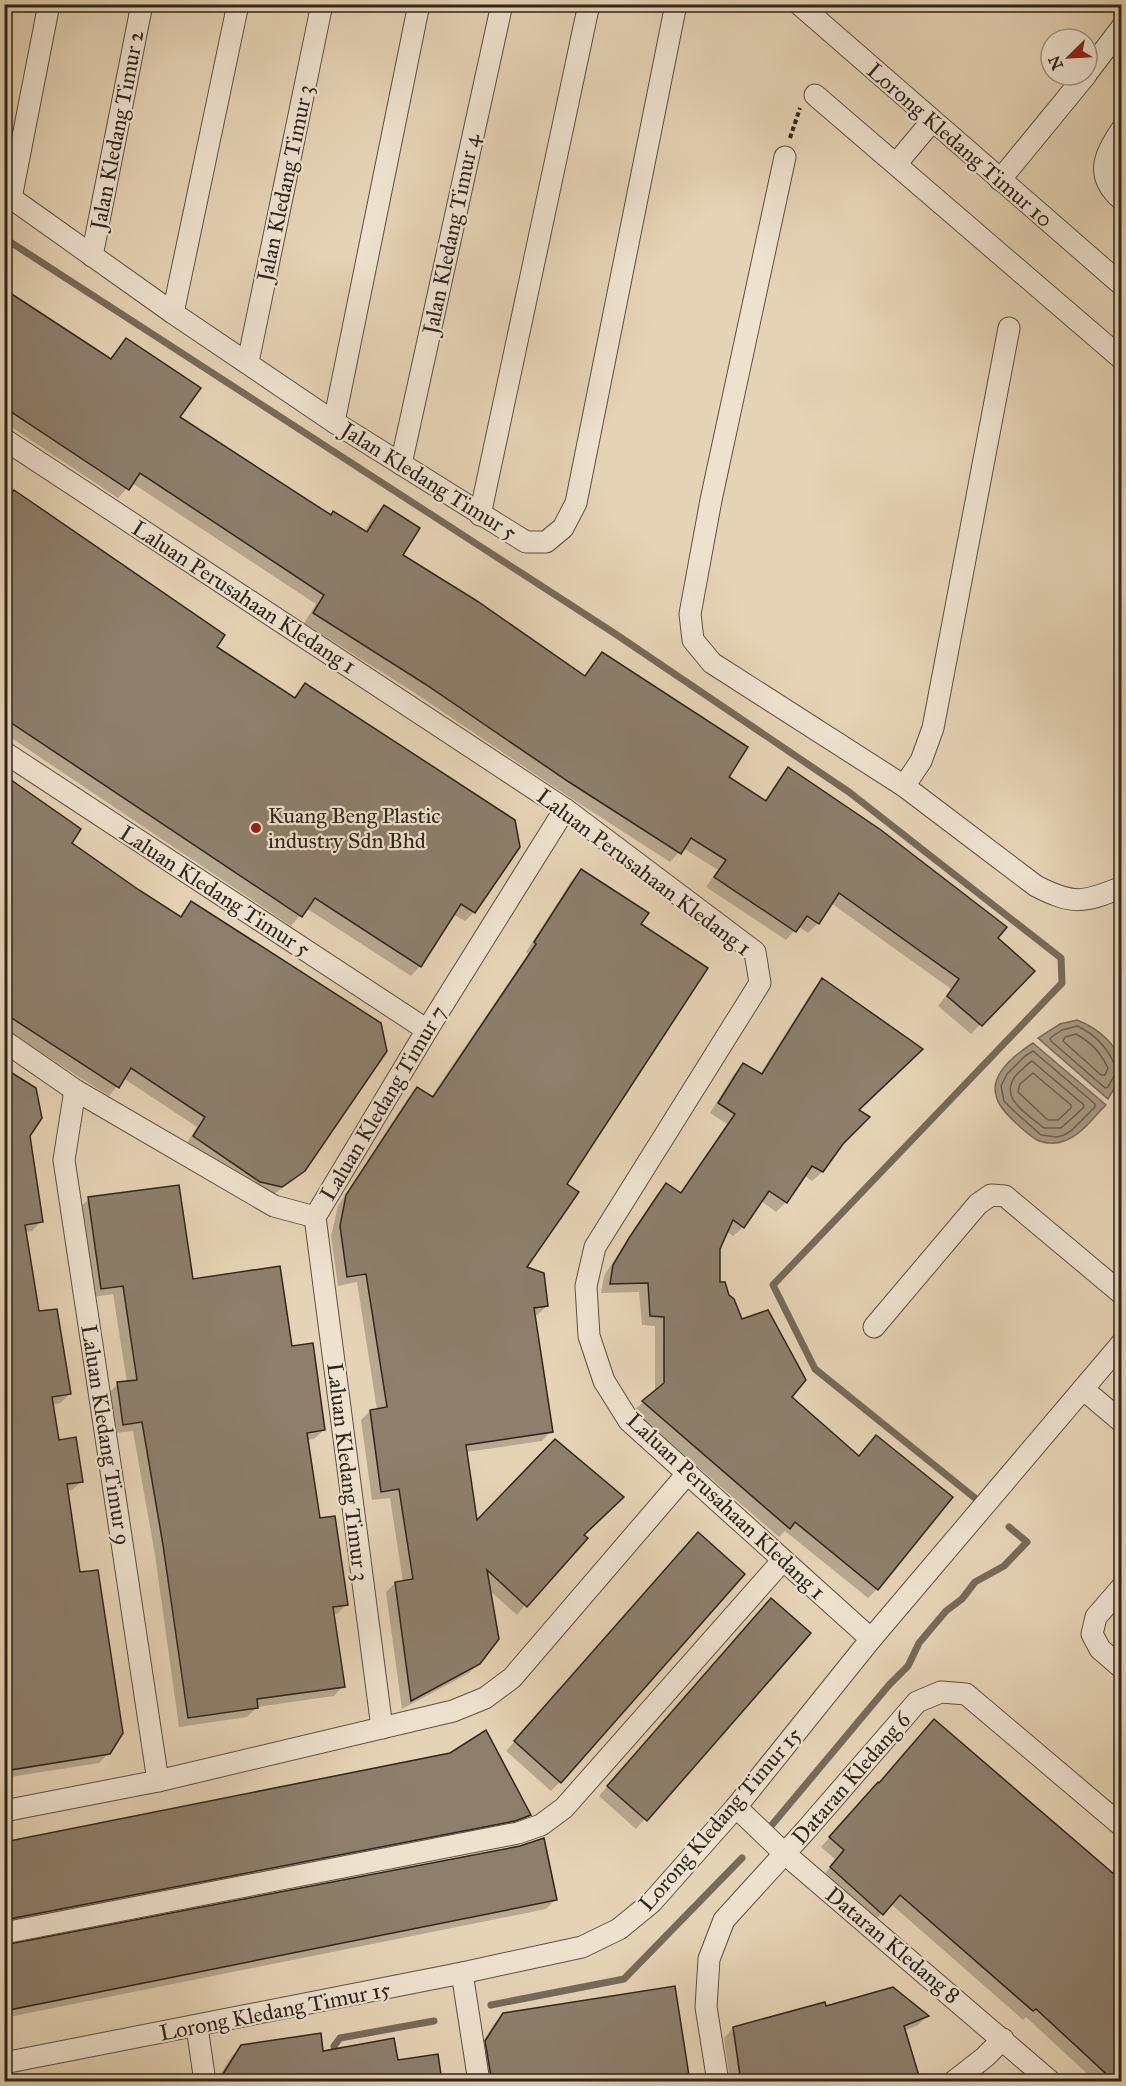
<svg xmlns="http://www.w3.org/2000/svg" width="1126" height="2086" viewBox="0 0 1126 2086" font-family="'IM FELL Great Primer',serif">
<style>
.water{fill:#a79881;stroke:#776a59;stroke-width:1.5}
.shadow{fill:#0003}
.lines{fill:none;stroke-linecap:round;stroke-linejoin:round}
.shore{stroke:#6a5e4e;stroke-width:1.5}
.stream{stroke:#776a59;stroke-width:7}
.building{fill:#8d7f6c;stroke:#2e251c;stroke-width:1.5}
.minor-casing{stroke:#5c5042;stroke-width:23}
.path{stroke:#2e251c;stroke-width:4;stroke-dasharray:4.5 3;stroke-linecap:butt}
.minor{stroke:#eee2cf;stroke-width:21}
.poi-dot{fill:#8f2418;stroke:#eee2cf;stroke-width:2}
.labels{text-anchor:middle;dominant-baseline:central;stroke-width:4.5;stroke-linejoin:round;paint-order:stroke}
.street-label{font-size:22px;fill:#2e251c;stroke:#eee2cf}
.poi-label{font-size:22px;fill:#2e251c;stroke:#eee2cf;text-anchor:start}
</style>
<rect width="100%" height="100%" fill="#e5d3b5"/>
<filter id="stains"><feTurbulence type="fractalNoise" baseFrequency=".00333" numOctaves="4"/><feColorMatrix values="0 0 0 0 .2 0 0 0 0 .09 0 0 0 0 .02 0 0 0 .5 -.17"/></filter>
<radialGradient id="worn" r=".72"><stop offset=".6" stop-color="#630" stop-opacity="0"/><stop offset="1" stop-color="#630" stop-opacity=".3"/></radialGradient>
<g class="water">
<path d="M1077,1020c20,8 47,27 43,53 -1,10 -7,17 -12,26l-70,-61 22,-14z"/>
<path d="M1033,1043l73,62c-12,11 -25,31 -42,36 -7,3 -19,3 -27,-1 -10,-6 -31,-25 -37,-35 -3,-4 -5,-12 -5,-17 1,-19 24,-36 38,-45z"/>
</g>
<g class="shadow">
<path d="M4,292l105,68 17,-20 52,77 152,100 34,15 10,-16 10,-10 17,49 182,122 19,-23 125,124 37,23 15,-22 9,-10 208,169 36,33 -61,63 -33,-28 13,-17 -120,-86 -13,20 -10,10 -10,-7 -12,14 -80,-53 12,-17 -35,-22 -13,14 -110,-71 -145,-98 -111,-70 12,-19 -184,-121 -14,15 -114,-76z"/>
<path d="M14,492l201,155 78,51 12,-13 169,227 -9,9 -12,-7 -33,52 -9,10 -105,-68 -15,18 -287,-193v-231z"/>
<path d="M4,778l65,65 110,75 13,-15 112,267 -10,10 -23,16 -86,-50 12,-19 -74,-49 -14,18 -105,-67z"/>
<path d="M581,871l58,53 -74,260 -41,84 23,38 -10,9 -3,1 17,115 -9,10 -76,11 10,71 106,12 -65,80 -28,-25 -10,73 -10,10 -67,36 -16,-117 9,-9 8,-1 -13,-84 -18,2 -11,-80 9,-9 7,-1 -20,-128 -19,4 -7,-50 7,-30 70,-108 9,-9 14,8 97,-143 -2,-2 46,-72z"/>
<path d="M822,980l35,130 -16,34 -19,28 -10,9 -8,-6 -18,27 -10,10 -15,-11 -18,26 -10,9 -7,-5 -8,17 1,36 71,113 87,192 -9,9 -83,-67 -6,6 -146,-126 22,-19v-66l-13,-1 -3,-33 -38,1 3,-17 53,-82 9,-9 13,9 48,-70 -17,-11 24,-39 9,-9 17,9 53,-84z"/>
<path d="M4,1070l24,65 13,86 -9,10 -7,1 13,81 32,81 -10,9 -8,2 6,36 24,40 -10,9 -5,1 42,262 -10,10 -95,15z"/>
<path d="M89,1199l102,82 100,66 33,83 -10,9 -7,1 11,80 29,84 -10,10h-4l10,72 -9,10 -77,11 -10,10 -68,10 -24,-172 -22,-124 -19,2 -5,-40 9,-9 9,-1 -14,-89 -21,3 -13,-89z"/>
<path d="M689,1544l-129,238 -9,9 -45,-40z"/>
<path d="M762,1609l47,24 -173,196 -37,-33z"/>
<path d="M869,1794l253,288h-26l-70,-65 -3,3 -132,-116 -19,19 -50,-46 14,-17 -15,-13z"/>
<path d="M530,1815l-10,9 -516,103v-83z"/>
<path d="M555,1900l-9,9 -542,109v-71z"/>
<path d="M504,2014l185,68h-208l-4,-31 17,-27z"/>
<path d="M927,2016l-9,9 -14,6 13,45 -6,6h-181l-6,-44 9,-10z"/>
<path d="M241,2047l81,6 74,9 45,20h-226l17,-26z"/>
</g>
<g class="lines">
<g class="shore">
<path d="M1076,1034c16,9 24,18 32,34l-3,7h-4l-38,-34 2,-4z"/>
<path d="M1033,1051l62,53v3l-23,23 -8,5 -7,2 -16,-2 -28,-25 -9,-9 -3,-15 6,-12 18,-18z"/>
<path d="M1032,1061l52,44 -1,3 -22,20h-17c-18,-15 -48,-31 -26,-55 5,-4 9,-9 14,-12z"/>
<path d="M1122,1066l-8,-3c-8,-17 -19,-29 -37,-37l-15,4 -12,8 1,3 54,47 3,-1 7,-13 7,-2"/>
<path d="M1033,1073l38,32v3l-13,12h-10l-30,-28 2,-8z"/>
</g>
<g class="stream">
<path d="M4,238l610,395 235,159 212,166 1,25 -289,302 42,84 160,129"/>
<path d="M771,1826l118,-141 19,-19 11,-23 27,-32 16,-12 13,-17 29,-16 23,-24 -18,-15"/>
<path d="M491,2005l133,-26 118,-121"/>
<path d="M336,2058l-2,-12 6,-8 94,-17"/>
</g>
</g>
<g class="building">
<path d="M4,289l107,70 15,-21 75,50 -21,29 151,98 2,-4 34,21 17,-27 36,23 -17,27 74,46 108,75 17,-24 146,95 -19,30 37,24 22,-34 93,63 126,97 -9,11 37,33 -53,55 -35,-30 12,-17 -120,-86 -20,31 -12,-8 -11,16 -82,-55 12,-17 -35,-22 -10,16 -112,-72 -144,-98 -112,-71 11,-18 -184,-122 -11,17 -125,-83z"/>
<path d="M14,490l211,145 -8,12 78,51 10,-15 210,137 5,27 -45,66 -14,-9 -40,63 -106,-69 -13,19 -298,-199v-214z"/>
<path d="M4,775l77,54 -9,14 67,47 42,27 10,-16 190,122 6,28 -82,120 -23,16 -22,-5 -67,-46 12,-19 -74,-49 -12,20 -115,-75z"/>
<path d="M581,869l68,44 -8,11 67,44 -141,216 12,8 -52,75 17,6 4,33 -14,2 19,124 -87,13 11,75 78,-81 69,58 -40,38 4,3 -61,69 -40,-37 12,69 -19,25 -69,37 -16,-119 18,-3 -14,-90 -18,3 -11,-82 17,-3 -21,-133 -19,3 -7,-51 6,-31 71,-108 16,10 103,-153 -2,-2z"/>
<path d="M822,978l101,71 -64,61 11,7 -27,27 -20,28 -11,-6 -25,37 -18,-12 -25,37 -11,-8 -13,29v33h5l4,13 5,4 8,20 26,-9 38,70 -14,17 67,59 17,-21 77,62 -75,93 -83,-68 -5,7 -148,-128 22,-18v-66l-14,-1 -2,-33 -38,1 3,-19 16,-27 37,-55 15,10 54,-79 -17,-11 25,-40 19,11z"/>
<path d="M4,1068l32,20 6,30 -12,18 13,86 -18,3 14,86 18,-2 14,85 -19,3 7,43 17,-3 7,45 -16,2 13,88 18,-2 25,163 -13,21 -106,17v-184h6l-6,-36z"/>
<path d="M179,1185l14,94 87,-13 12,80 21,-3 12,87 -18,3 13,85 15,-2 13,89 -15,2 12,80 -88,12 1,9 -70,10 -25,-173 -21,-123 -19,3 -6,-43 20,-2 -14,-94 -22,3 -13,-92z"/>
<path d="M698,1532l47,42 -184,209 -47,-42z"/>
<path d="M771,1598l40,35 -164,188 -40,-35z"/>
<path d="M934,1719l188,162v201h-7l-79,-73 -3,2 -133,-116 -17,20 -53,-48 14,-17 -15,-13 49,-55 1,1z"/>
<path d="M486,1730l45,85 -16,6 -511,99v-78l446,-89z"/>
<path d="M544,1838l13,62 -553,111v-66l516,-99z"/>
<path d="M675,1986l15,96h-198l-7,-41 18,-28z"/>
<path d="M893,1987l36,29 -25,10 15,50 -19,6h-159l-8,-55 92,-25 1,4z"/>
<path d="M321,2033l2,18 71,-13 4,22 40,-6 4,28h-224l23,-37z"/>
</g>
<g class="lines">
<g class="minor-casing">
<g id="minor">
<path d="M799,4l323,281"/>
<path d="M1087,73l35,-46"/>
<path d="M815,95l307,264"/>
<path d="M1122,129c-18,26 -28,47 0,71"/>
<path d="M785,157l-74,343 -21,114 3,26 19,23 192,123 132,100c37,19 48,17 86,1"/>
<path d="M896,164l36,-43"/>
<path d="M1000,180l86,-105"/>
<path d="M4,193l169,120 161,109 192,120h20l17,-14 13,-25 100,-499"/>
<path d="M11,198l38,-194"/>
<path d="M92,256l50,-252"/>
<path d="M173,313l65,-309"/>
<path d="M248,362l74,-358"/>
<path d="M334,422l85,-418"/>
<path d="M4,439l561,370 190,143 5,31 -165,264 -9,39 3,50 15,45 25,40 242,218"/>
<path d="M401,464l101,-460"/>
<path d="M480,515l109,-511"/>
<path d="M4,752l423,278"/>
<path d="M904,786l17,-25 12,-33 76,-400"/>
<path d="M4,1041l71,49 199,116 41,11 112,-187 138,-221"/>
<path d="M75,1090l-11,70 94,621"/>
<path d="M315,1217l67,511"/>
<path d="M874,1327l104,-123 13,-9 14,1 117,98"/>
<path d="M1083,1389l39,33"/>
<path d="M1122,1587l-26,30 -4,17 8,15 22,19"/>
<path d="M736,1807l48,46 267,229"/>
<path d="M4,1811l154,-30 295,-70 32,-13 27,-20 175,-204"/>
<path d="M4,1933l514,-100 23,-8 23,-17 219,-248"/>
<path d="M462,1973l17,109"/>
<path d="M197,2027l8,55"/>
<path d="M4,2063l458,-90 120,-26 37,-18 33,-27 84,-95 135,-168 251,-296"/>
<path d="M718,2082l-12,-75 3,-48 15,-39 82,-90 111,-128 24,-10 25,2 156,132"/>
<path d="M953,2082l32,-25 18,-18"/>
</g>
</g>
<path class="path" d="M790,138l10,-30"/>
<use href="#minor" class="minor"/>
</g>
<circle class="poi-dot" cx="256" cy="828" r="6"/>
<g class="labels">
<g class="street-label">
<text transform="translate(117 130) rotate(-79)">Jalan Kledang Timur 2</text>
<text transform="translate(960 145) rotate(41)">Lorong Kledang Timur 10</text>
<text transform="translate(285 183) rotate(-78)">Jalan Kledang Timur 3</text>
<text transform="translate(451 234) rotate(-78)">Jalan Kledang Timur 4</text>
<text transform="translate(429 481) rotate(32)">Jalan Kledang Timur 5</text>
<text transform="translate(244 597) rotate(33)">Laluan Perusahaan Kledang 1</text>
<text transform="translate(644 872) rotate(37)">Laluan Perusahaan Kledang 1</text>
<text transform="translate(215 891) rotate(33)">Laluan Kledang Timur 5</text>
<text transform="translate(383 1103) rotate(-59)">Laluan Kledang Timur 7</text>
<text transform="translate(106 1435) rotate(81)">Laluan Kledang Timur 9</text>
<text transform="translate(348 1472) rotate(83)">Laluan Kledang Timur 3</text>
<text transform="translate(726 1506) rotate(43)">Laluan Perusahaan Kledang 1</text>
<text transform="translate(851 1778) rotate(-49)">Dataran Kledang 6</text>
<text transform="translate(720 1819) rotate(-49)">Lorong Kledang Timur 15</text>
<text transform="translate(893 1945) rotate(40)">Dataran Kledang 8</text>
<text transform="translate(275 2011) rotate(-11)">Lorong Kledang Timur 15</text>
</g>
<g class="poi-label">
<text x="268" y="815">Kuang Beng Plastic<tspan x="268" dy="25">industry Sdn Bhd</tspan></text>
</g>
</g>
<rect width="1126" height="2086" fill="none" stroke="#e5d3b5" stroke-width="24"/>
<rect x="6" y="6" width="1114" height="2074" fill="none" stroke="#2e251c" stroke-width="3"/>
<rect x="12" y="12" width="1102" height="2062" fill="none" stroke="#2e251c" stroke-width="1.5"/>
<g transform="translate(1069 57) rotate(246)"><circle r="28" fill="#eee2cf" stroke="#a19687" stroke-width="1.5"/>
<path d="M0-4.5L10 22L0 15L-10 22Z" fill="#8f2418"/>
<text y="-9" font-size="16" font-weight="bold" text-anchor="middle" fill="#2e251c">N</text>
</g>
<rect width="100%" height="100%" filter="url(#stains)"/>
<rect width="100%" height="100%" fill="url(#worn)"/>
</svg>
